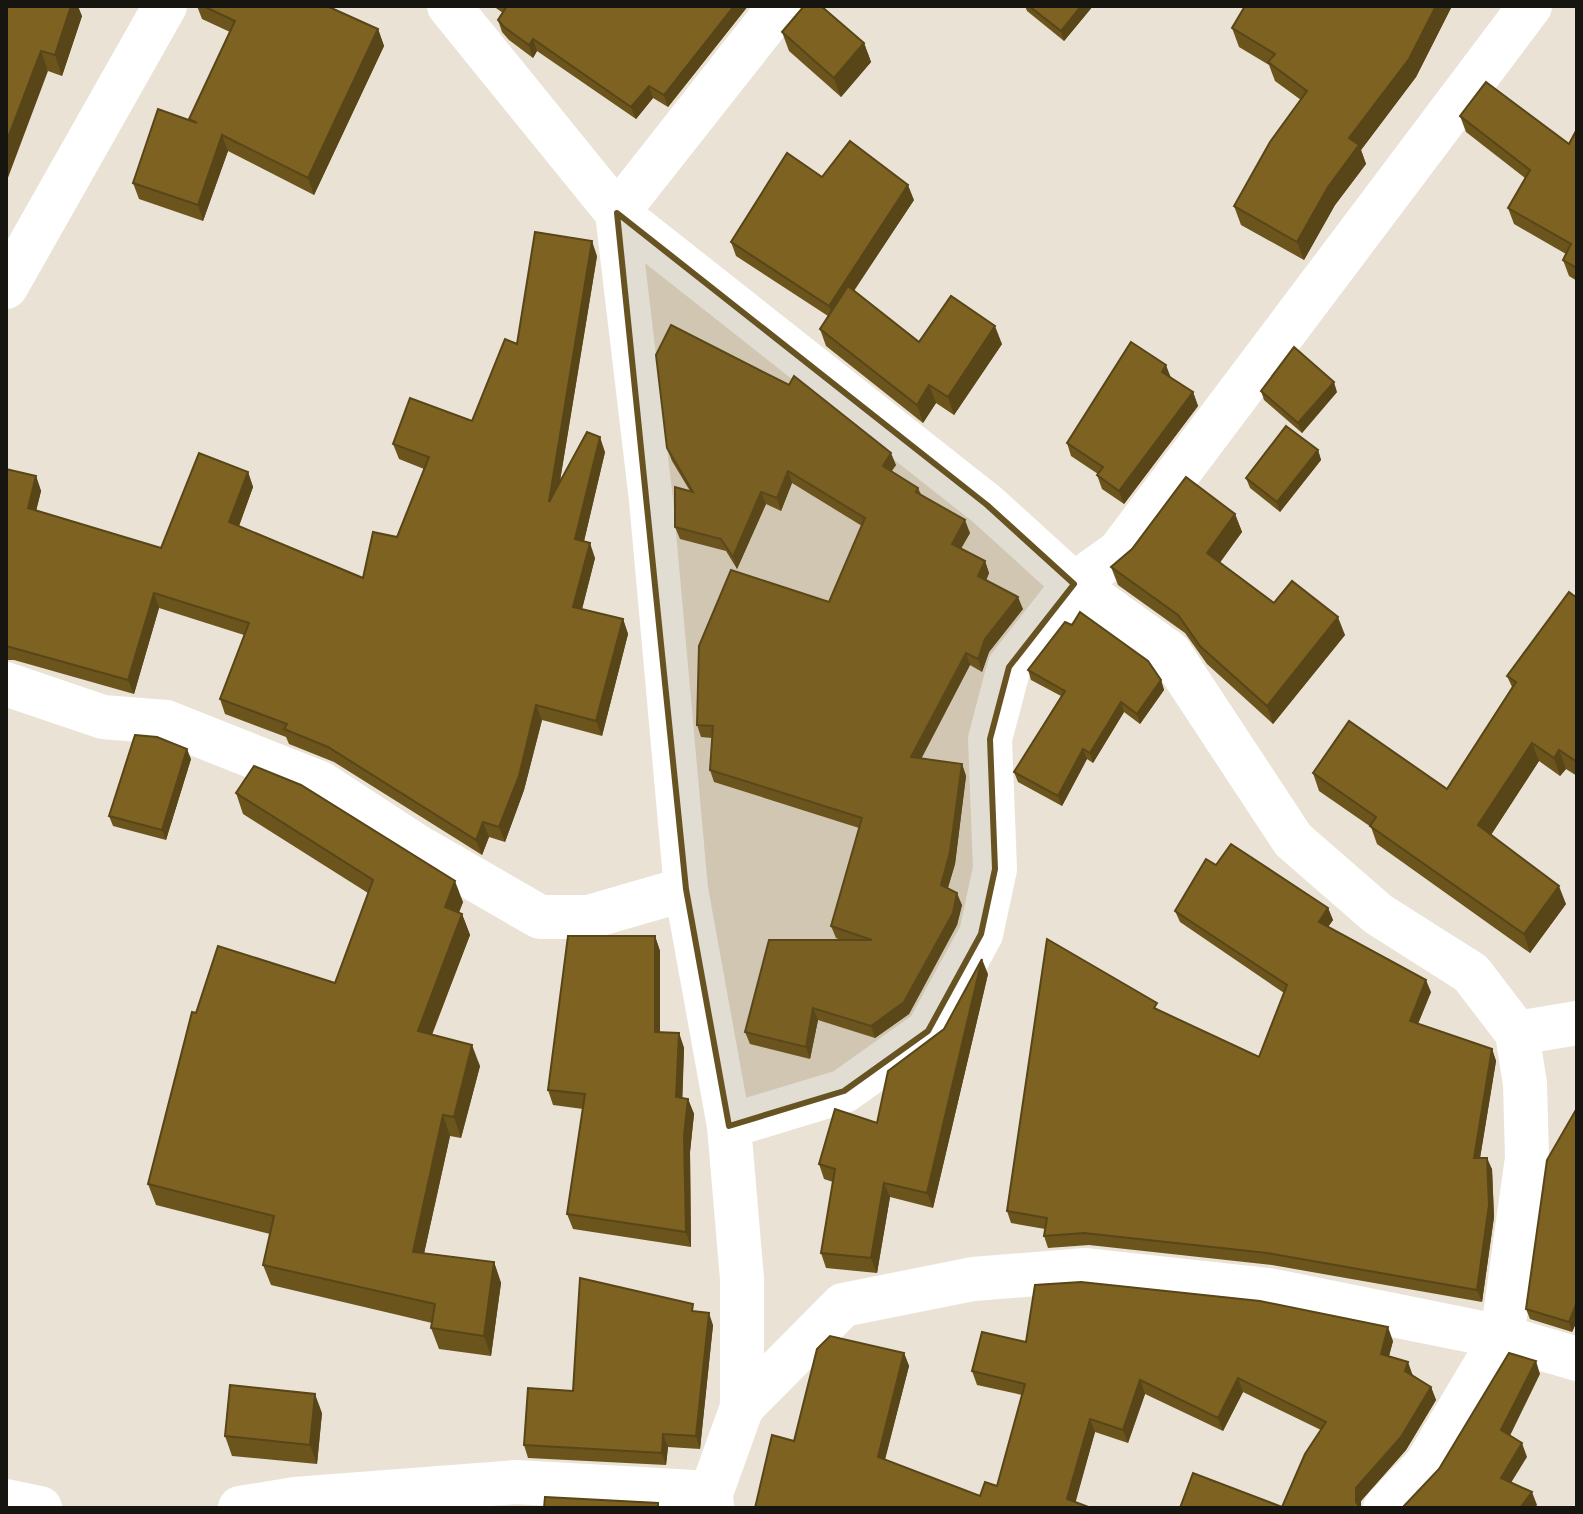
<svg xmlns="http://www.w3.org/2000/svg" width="1583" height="1514" viewBox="0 0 1583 1514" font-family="'Fira Sans',sans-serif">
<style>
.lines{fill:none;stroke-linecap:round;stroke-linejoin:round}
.minor{stroke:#fff;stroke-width:44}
.secondary{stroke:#fff;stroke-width:44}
.wall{fill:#6c541d}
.shaded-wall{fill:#584518}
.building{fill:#7d6222;stroke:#584518;stroke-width:2}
.marked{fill:#675322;fill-opacity:0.2;stroke:#675322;stroke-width:6;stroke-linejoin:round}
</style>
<rect width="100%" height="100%" fill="#eae3d5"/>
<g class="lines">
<g class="minor">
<path d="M449,6l168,207 34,287 35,389 43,237 13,153v128l-31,86 1,15"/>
<path d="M780,6l-163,207 370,292 87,79 96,69 123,187 85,74 93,59 46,60 8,51 2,74 -25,179 -76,128 -41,43"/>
<path d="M6,684l97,33 63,5 154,61 95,62 125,72h49l97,-28"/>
<path d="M1517,1033l60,-10"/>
<path d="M729,1126l115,-35 84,-60 53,-97 14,-65 -5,-130 19,-72 65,-83 45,-32 411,-546"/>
<path d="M742,1407l101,-102 130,-26 113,-9 183,20 233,47 75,22"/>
<path d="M6,1501l34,7"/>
<path d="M240,1508l55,-9 221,-17 195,11"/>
</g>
<path class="secondary" d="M6,287l159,-281"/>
</g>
<g class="wall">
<path d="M6,6l76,10 -20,60 -14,-5z"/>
<path d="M197,6h130l51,23 6,17 -70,149 -86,-44 -25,70 -64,-22 -6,-16 56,-63 41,-88 -28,-13z"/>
<path d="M493,6h255l-80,101 -15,-9 -17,21 -99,-68 -4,7 -24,-18 -7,-8 -4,-12 5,-7z"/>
<path d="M1025,6h68l-29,35 -37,-30z"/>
<path d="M1245,6h207l-36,71 -55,73 5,14 -31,41 -31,55 -63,-35 -7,-19 67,-106 -26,-19 -6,-16 -30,-18 -7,-19z"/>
<path d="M782,32l82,11 7,19 -30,35 -52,-46z"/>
<path d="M1460,116l109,28 8,-15v152l-8,-5 -6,-16 3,-6 -52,-30 -6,-16 17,-30 -59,-46z"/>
<path d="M822,177l92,23 -60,91 65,51 83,2 -48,71 -18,-12 -13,20 -97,-77 -6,-17 8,-13 -92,-60 -5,-14z"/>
<path d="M597,256l-37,225 45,-29 -21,89 11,17 -13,51 41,10 5,15 -26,102 -60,-16 -18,70 -19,52 -16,-5 -7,18 -148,-93 -45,-18 -3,-7 -61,-23 -5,-15 24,-64 -85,-27 -25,86 -120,-34h-8v-191l30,7 5,15 -5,20 125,37 87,-76 5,15 -14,39 124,52 34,-41 27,-68 -25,-10 -6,-15 79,-23 45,-77z"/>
<path d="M1171,378l22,14 5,14 -74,98 -22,-15 -5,-14 1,-1 -27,-18 -4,-13z"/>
<path d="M789,385l107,80 -5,6 27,17 3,6 49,39 -9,16 24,12 4,12 -3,8 37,28 -34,43 -7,20 -12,-7 -49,93 41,6 4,12 -11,88 -7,24 14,17 -5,20 -48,89 -34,24 -57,-18 -8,39 -60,-15 -5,-12 96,-92 -5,-2 -5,-12 28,-98 -145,-46 -4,-12 2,-32 -11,-1 -4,-12 132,-123 33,-76 -70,-43 -11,28 -15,-7 -29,65 -11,-18 -46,-12 -5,-12 15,-36 -18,-30 -5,-13z"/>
<path d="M1261,391l76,1 -35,41 -38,-33z"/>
<path d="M1318,450l3,10 -41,52 -30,-24 -4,-10z"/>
<path d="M1235,514l7,18 -22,30 54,41 71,32 -72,89 -66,-60 -22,-31 -67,-48 -7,-18z"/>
<path d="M1577,598v178l-11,-7 -6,7 -21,-15 -48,74 75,69 -36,49 -153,-109 -6,-17 -52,-36 -6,-18 134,16 65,-102 -5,-11z"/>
<path d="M1028,670l133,10 3,10 -24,34 -16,-12 -31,51 -6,-4 -25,47 -44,-24 -4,-10 47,-76 -30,-16z"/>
<path d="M191,759l-25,81 -53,-14 -4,-10z"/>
<path d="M236,793l227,109 -4,11 3,1 8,21 -38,100 48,31 -19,72 -11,-2 -26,117 70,9 7,21 -10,73 -52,-7 -8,-21 1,-5 -161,-38 -8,-20 7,-31 -114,-29 -8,-21 48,-171 139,-30 33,-90 -125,-79z"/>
<path d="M1216,865l112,43 5,12 -5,7 103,65 -13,32 74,25 4,12 -16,97 12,11 2,48 -12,85 -210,-37 -183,-20 -41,3 -4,-12 1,-7 -34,-6 -4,-12 152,-201 100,47 25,-64 -104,-71 -5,-11z"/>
<path d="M655,936l5,15v81l19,1 5,15 -2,50 6,1 6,15 -4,38 1,95 -118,-18 -6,-15 16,-105 -30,-4 -5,-15z"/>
<path d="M988,974l-55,234 -43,-11 -13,76 -51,-5 -5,-15 12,-71 -9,-3 -5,-15 58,-41 67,-94z"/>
<path d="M1577,1108v213l-5,11 -42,-13 -4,-10z"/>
<path d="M696,1311l17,14 -13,124 -32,-2 -2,18 -138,-7 -4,-13 49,-54z"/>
<path d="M1393,1341l-4,15 24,19 18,12 5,13 -30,50 -45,51v7h-181l102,-1 39,-77 -78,-38 -20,39 -78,-37 -17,49 -33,-11 -20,70 -320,6 39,-67 110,-88 5,13 -24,94 95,36 17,-10 25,-91 -45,-10 -5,-14 54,-29z"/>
<path d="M322,1413l-5,51 -85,-8 -7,-20z"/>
</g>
<g class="shaded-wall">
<path d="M71,6h7l4,10 -20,60 -7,-21z"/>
<path d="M734,6h14l-80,101 -4,-12z"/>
<path d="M1081,6h12l-29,35 -3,-10z"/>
<path d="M1436,6h16l-36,71 -55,73 5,14 -31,41 -31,55 -7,-18 52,-104z"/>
<path d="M378,29l6,17 -70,149 -6,-17z"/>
<path d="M533,39l4,12 -4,7 -4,-13z"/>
<path d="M864,43l7,19 -30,35 -7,-19z"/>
<path d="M41,51l7,20 -42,112v-40z"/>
<path d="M649,86l4,12 -17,21 -5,-12z"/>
<path d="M222,135l6,16 -25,70 -5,-16z"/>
<path d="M908,185l6,15 -80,120 -5,-14z"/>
<path d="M592,241l5,15 -43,261 -5,-15z"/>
<path d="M995,326l7,18 -48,71 -6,-18z"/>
<path d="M1166,365l5,13 -9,-6z"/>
<path d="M1334,382l3,10 -35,41 -4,-10z"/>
<path d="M929,385l7,18 -13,20 -6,-18z"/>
<path d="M1193,392l5,14 -74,98 -5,-13z"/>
<path d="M600,437l5,15 -24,102 -6,-15z"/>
<path d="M1318,450l3,10 -41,52 -3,-10z"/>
<path d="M891,453l5,12 -9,13 -4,-12z"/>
<path d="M788,471l4,12 -11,28 -4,-13z"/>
<path d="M248,472l5,15 -18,50 -6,-15z"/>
<path d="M36,476l5,15 -8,32 -5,-15z"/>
<path d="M761,492l5,12 -29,65 -4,-12z"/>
<path d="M1235,514l7,18 -28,39 -7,-18z"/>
<path d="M965,520l5,13 -14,23 -4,-12z"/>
<path d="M590,543l5,15 -16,63 -6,-14z"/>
<path d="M985,561l4,12 -7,16 -4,-13z"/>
<path d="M154,593l5,15 -25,86 -6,-14z"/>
<path d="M1018,597l5,12 -34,43 -7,20 -4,-13 7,-20z"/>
<path d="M1338,617l7,18 -72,89 -6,-18z"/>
<path d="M623,619l5,15 -26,102 -6,-15z"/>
<path d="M966,653l4,12 -54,104 -5,-12z"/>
<path d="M1161,680l3,10 -24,34 -3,-10z"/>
<path d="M1121,702l3,10 -31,51 -3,-10z"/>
<path d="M536,705l6,15 -18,70 -19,52 -6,-15z"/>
<path d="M1532,743l7,18 -54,83 -7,-19z"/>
<path d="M187,749l4,10 -25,81 -4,-10z"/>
<path d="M1083,749l4,10 -25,47 -4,-10z"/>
<path d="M1559,750l7,19 -6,7 -6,-18z"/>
<path d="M962,764l4,12 -11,88 -10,33 -4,-12z"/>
<path d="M483,822l6,15 -7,18 -6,-15z"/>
<path d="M455,881l8,21 -11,26 -7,-21z"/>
<path d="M1559,886l7,18 -36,49 -6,-19z"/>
<path d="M957,893l5,12 -5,20 -48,89 -34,24 -4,-12z"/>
<path d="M1328,908l5,12 -10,14 -4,-12z"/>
<path d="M462,914l8,21 -45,117 -7,-21z"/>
<path d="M655,936l5,15v96l-5,-15z"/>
<path d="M982,959l6,15 -55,234 -6,-15z"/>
<path d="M1426,980l5,12 -17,41 -4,-12z"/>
<path d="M813,1008l5,12 -8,39 -4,-12z"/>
<path d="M679,1033l5,15 -2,64 -6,-15z"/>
<path d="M472,1045l8,21 -19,72 -7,-21z"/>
<path d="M1492,1049l4,12 -18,109 -4,-12z"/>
<path d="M688,1099l6,15 -4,38 1,95 -5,-15 -2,-96z"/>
<path d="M443,1115l7,21 -30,136 -7,-20z"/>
<path d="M1487,1158l5,11 2,48 -12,85 -5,-12z"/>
<path d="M884,1183l6,14 -13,76 -6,-15z"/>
<path d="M494,1262l7,21 -10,73 -7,-20z"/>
<path d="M1577,1302v19l-5,11 -3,-10z"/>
<path d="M709,1313l4,12 -13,124 -4,-13z"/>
<path d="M1388,1327l5,14 -7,26 -5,-13z"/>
<path d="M904,1353l5,13 -27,104 -4,-13z"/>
<path d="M1536,1361l4,13 -34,70 -5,-14z"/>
<path d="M1408,1362l5,14 -8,-5z"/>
<path d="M1238,1378l5,14 -20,39 -5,-13z"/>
<path d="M1140,1380l5,14 -17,49 -5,-13z"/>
<path d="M1431,1387l5,13 -30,50 -45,51v7h-3l-2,-6v-14z"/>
<path d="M315,1394l7,19 -5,51 -7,-19z"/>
<path d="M1090,1419l5,13 -21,76 -7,-9z"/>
<path d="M663,1434l5,13 -2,18 -4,-12z"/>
<path d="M1522,1443l5,14 -21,34 -5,-13z"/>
<path d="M1532,1492l5,13 -2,3h-15z"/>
</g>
<g class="building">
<path d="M6,6h65l-16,49 -14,-4 -35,92z"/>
<path d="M203,6h124l51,23 -70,149 -86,-43 -24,70 -65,-22 25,-74 39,14 -8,-4 46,-98z"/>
<path d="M507,6h227l-70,89 -15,-9 -18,21 -98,-68 -4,6 -25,-18 -6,-7z"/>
<path d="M804,6h17l43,37 -30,35 -52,-46z"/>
<path d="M1029,6h52l-20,25z"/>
<path d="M1245,6h191l-27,53 -60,79 10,7 -31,42 -31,55 -63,-36 36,-64 37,-51 -39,-29 7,-8 -43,-26z"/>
<path d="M1486,82l83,62 8,-15v139l-14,-8 8,-16 -63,-36 22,-38 -70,-54z"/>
<path d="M850,141l58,44 -79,121 -98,-64 56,-89 35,24z"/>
<path d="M535,232l57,9 -43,261 38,-70 13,5 -25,102 15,4 -17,64 50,12 -27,102 -60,-16 -17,71 -20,51 -16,-5 -7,18 -148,-93 -44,-18 3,-5 -67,-25 29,-76 -95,-30 -26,87 -122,-34v-177l30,7 -8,32 133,40 38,-95 49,19 -19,50 134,56 10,-46 24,5 32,-80 -36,-13 17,-46 62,23 33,-82 12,5z"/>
<path d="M848,286l71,56 32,-46 44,30 -47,71 -19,-12 -12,20 -97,-76z"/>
<path d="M671,325l118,60 5,-9 97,77 -8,13 35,22 -2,4 49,28 -13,24 33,17 -7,15 40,21 -33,42 -7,20 -12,-6 -55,104 51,7 -12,88 -9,33 16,8 -4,20 -49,89 -33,24 -58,-18 -7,39 -61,-15 24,-92h103l-41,-14 31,-108 -152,-48 3,-44 -16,-1 2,-79 32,-76 98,32 36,-84 -77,-47 -11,27 -16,-6 -28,65 -12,-18 -46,-12v-40l18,5 -26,-44 -11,-93z"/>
<path d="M1131,342l35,23 -4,7 31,20 -74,99 -22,-16 6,-8 -36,-24z"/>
<path d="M1294,347l40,35 -36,41 -37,-32z"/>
<path d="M1286,426l32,24 -41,52 -31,-24z"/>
<path d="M1186,477l49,37 -28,39 67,50 18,-22 46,36 -71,89 -67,-60 -22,-31 -67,-48 21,-18z"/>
<path d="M1569,592l8,6v164l-18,-12 -5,8 -22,-15 -54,82 81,61 -35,48 -154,-108 6,-9 -63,-44 36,-52 98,68 69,-107 -9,-6z"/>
<path d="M1080,612l68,49 13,19 -24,34 -16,-12 -31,51 -7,-4 -25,47 -44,-24 51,-81 -37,-21 37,-48 7,3z"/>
<path d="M135,735l22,2 30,12 -25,81 -53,-14z"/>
<path d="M254,766l47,19 154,96 -10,26 17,7 -44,117 54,14 -18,72 -11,-2 -30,137 81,10 -10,74 -53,-8 4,-24 -172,-39 11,-49 -126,-32 44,-172 4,1 22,-67 117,37 38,-103 -137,-87z"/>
<path d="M1231,844l97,64 -9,14 107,58 -16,41 82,28 -18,109h13l2,47 -12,85 -210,-37 -183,-20 -40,3 3,-18 -40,-7 40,-272 110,64 -3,5 105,49 28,-72 -112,-74 31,-52 10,6z"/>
<path d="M568,936h87v96l24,1 -3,64 12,2 -4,37 2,96 -119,-18 18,-120 -37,-4z"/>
<path d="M982,959l-55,234 -43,-10 -13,75 -50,-5 14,-84 -16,-5 16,-55 42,14 11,-52 56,-42z"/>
<path d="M1577,1108v194l-8,20 -43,-13 21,-149z"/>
<path d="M580,1278l113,26 -1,7 17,2 -13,123 -33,-2 -1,19 -138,-8 4,-57 45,3z"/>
<path d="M1081,1282l179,19 128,26 -7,27 27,8 -3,9 26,16 -30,50 -45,51v14l4,6h-180l13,-35 89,34 23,-53 21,-32 -88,-44 -20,40 -78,-38 -17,50 -33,-11 -23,80 24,9h-336l17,-73 22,6 23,-92 13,-13 74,17 -26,104 102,39 5,-14 12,4 28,-102 -53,-13 10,-39 44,10 9,-57z"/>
<path d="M1509,1353l27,8 -35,69 21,13 -21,35 31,14 -12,16h-118l37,-39z"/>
<path d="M230,1385l85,9 -5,51 -85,-9z"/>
<path d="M545,1497l113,6v5h-114z"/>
</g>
<path class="marked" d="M617,213l370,292 87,79 -65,83 -19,72 5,130 -14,65 -53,97 -84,60 -115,35 -43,-237z"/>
<rect width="1583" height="1514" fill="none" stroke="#171510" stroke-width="16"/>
</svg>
